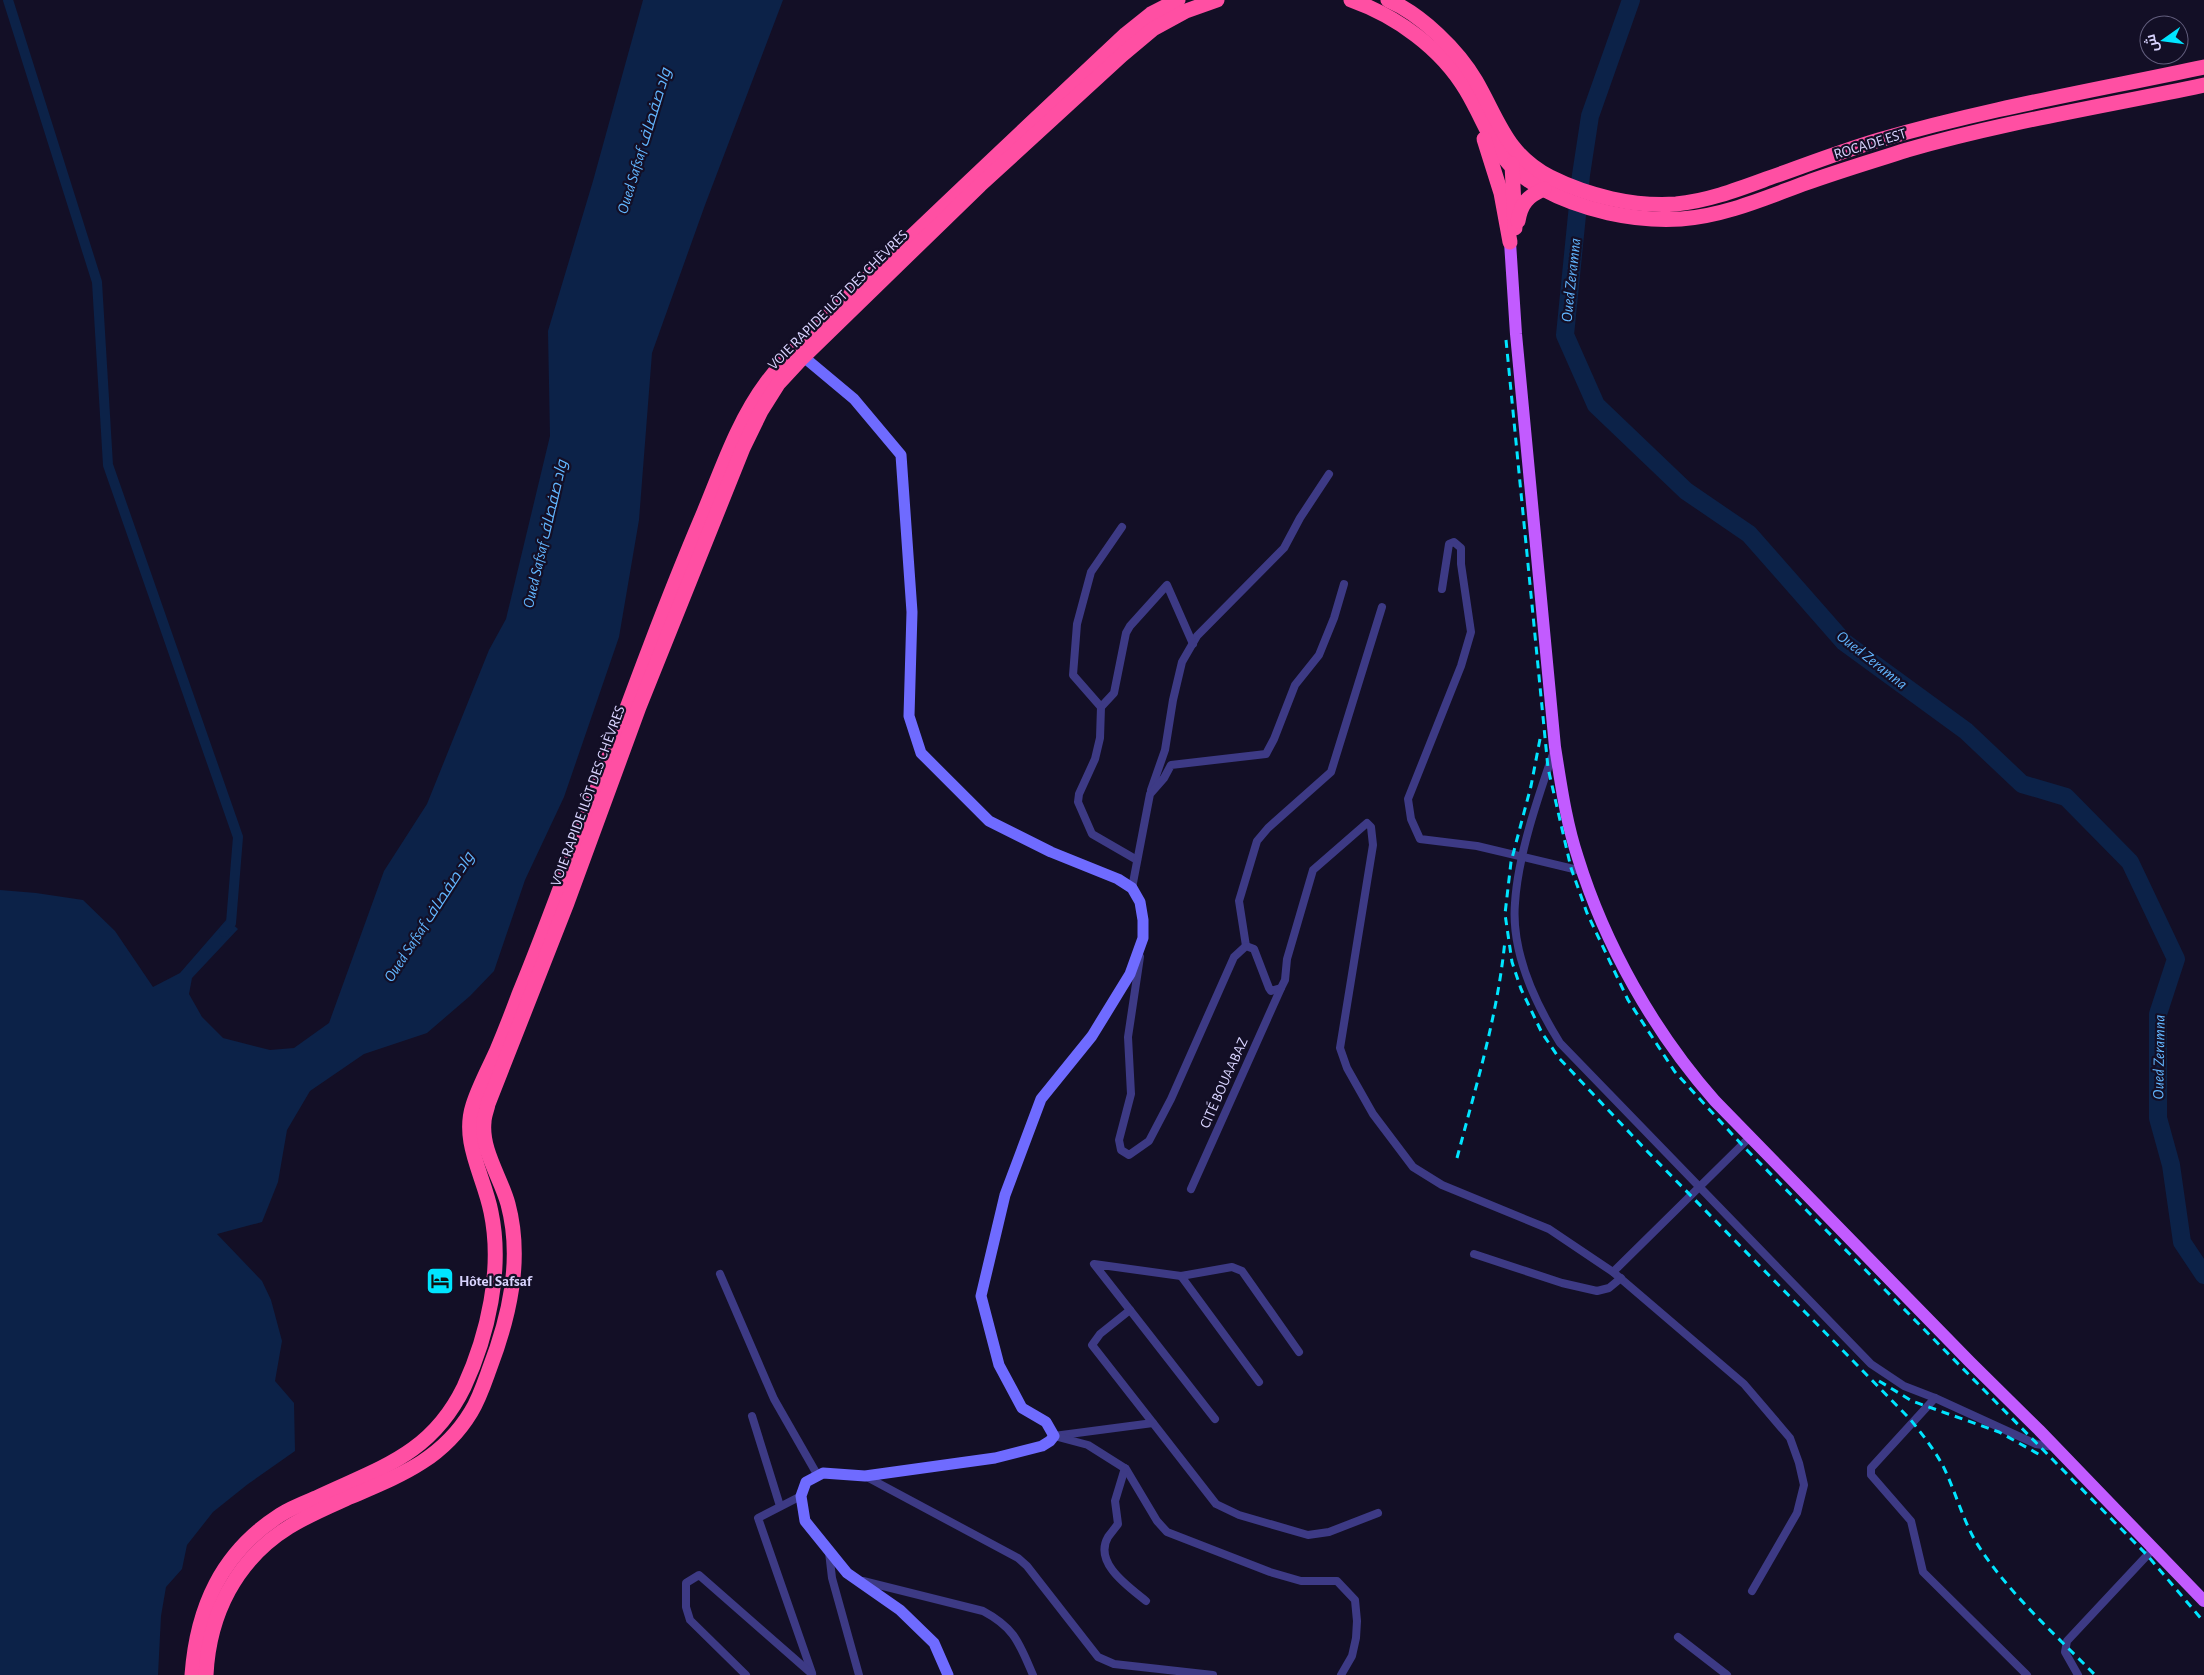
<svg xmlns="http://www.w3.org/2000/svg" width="2204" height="1675" viewBox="0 0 2204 1675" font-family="'Alegreya Sans',Cairo,sans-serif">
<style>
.water{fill:#0c2248}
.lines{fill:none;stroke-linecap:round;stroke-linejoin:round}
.canal{stroke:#0c2248;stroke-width:10}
.river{stroke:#0c2248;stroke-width:18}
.street{stroke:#3d3a85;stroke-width:8}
.secondary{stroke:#6f6bff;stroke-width:11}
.primary{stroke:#c25bff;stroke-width:12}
.highway{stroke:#ff4fa3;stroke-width:15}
.rail{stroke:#00e5ff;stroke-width:3;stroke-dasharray:8 6;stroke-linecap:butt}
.labels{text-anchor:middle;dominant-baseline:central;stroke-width:4.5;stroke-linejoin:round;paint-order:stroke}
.street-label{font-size:15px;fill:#d9d4ff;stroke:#130f26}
.poi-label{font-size:15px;font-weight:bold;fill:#d9d4ff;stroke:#130f26;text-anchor:start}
.water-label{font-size:16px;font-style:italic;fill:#62b6ff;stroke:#130f26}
</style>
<rect width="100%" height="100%" fill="#130f26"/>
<path class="water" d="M643,0h140l-78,205 -53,148 -13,167 -20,117 -55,160 -39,83 -31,91 -24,25 -43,37 -63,21 -54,37 -23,39 -9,52 -16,40 -45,12 45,47 9,19 11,41 -7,40 19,22 1,48 -47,33 -35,28 -26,33 -5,24 -16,18 -5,29 -3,59h-158v-785l36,3 47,7 32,31 38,56 27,-14 47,-54 11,10 -46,49 -3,16 13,23 21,21 47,12 24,-2 35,-25 55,-152 43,-67 62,-154 17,-31 44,-183 -2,-105 45,-150z"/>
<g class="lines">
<path class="canal" d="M8,0l89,282 11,183 130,372 -7,86 -7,9"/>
<path class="river" d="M1631,0l-41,116 -9,59 -16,160 31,70 90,86 63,43 95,108 122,89 56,53 44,13 64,65 46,97 -18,55v104l13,47 11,77 22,33"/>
<g class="street">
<path d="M1442,589l7,-45 5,-2 7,6v16l10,68 -10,34 -53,133 3,20 9,20 57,7 105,25"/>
<path d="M1101,707l-28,-32 4,-51 14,-52 31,-45"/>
<path d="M1554,751c-16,46 -36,104 -39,152 -4,48 20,100 45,140l311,321 33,22 31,12 101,46 18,3"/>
<path d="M1151,790l14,-40 8,-50 9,-38 15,-26 87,-88 16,-30 29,-44"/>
<path d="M1137,860l-45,-26 -14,-32 1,-8 16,-35 5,-21 1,-31 13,-14 12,-60 4,-7 37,-41 26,59"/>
<path d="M1132,888l18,-94 14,-16 7,-13 95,-11 8,-15 21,-54 24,-30 15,-37 10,-34"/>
<path d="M1246,946l-7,-45 18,-60 11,-13 63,-56 51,-165"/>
<path d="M1140,957l-12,80 3,57 -12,46 2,10 8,5 20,-14 22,-42 63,-142 12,-11 8,3 15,39 2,3 10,-3 4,-8 2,-21 26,-89 54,-47 4,4 2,18 -33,203 7,20 26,46 40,53 29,18 107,44 64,43 131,112 46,54 9,25 5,22 -7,28 -45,78"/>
<path d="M1191,1189l90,-201"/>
<path d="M1474,1254l88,29 35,8 12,-3 12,-10"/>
<path d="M1613,1272l137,-135"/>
<path d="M720,1274l54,125 44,77"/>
<path d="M1181,1276l51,-9 10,4 57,81"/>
<path d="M1130,1310l85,109"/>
<path d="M1935,1398l-64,70v7l40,46 12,51 104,103"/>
<path d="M752,1416l28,90"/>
<path d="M1153,1423l63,81 23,11 69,20 21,-3 49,-19"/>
<path d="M1054,1436l99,-13 -61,-78 8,-11 30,-24 -36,-46 87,12 78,106"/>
<path d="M1058,1437l30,8 38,24 31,52 10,11 103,40 31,9h36l18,19 2,21 -1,17 -4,18 -11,19"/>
<path d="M1125,1468l-10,33 3,23c-3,4 -7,9 -10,13 -15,26 21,50 38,64"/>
<path d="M865,1476l153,82 9,8 71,91 16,7 99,11"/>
<path d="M801,1496l-43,22 54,155"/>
<path d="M829,1552l3,26 27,97"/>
<path d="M863,1581l120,30c32,17 36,32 50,64"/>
<path d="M1678,1637l49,38"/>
<path d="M746,1675l-56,-55 -4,-13v-24l13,-8 113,99"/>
<path d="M2078,1675l-13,-23 2,-11 87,-93"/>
</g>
<path class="secondary" d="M799,353l55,46 47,56 11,157 -3,104 12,37 68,68 62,31 67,27 14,9 8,14 3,18v18l-13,36 -38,62 -51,63 -36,96 -24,101 18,69 23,43 24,14 8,14 -4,5 -8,5 -47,12 -130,18 -42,-3 -17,9 -5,14 4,25 42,52 53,37 34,33 14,32"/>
<path class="primary" d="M1510,242l6,92 39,413c6,37 11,75 23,111 27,87 76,174 137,243l255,261 69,68 165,171"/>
<g class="highway">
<path d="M1351,0c45,16 90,48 115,90 25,42 28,72 75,98 40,22 93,34 140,31 43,-3 84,-21 125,-36 33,-12 67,-22 101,-33 97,-28 198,-44 297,-65"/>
<path d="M1388,0c33,14 70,50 88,81 23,40 30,73 74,96 38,19 84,30 126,27 32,-3 63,-15 93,-26 37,-13 73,-27 110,-38 106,-31 217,-50 325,-73"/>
<path d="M1484,139l17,54 9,49"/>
<path d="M1512,164l3,64"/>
<path d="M1518,221c3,-18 10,-25 26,-32"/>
<path d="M192,1675c5,-67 29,-122 88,-160 11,-7 24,-12 36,-17 63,-30 115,-43 148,-111 24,-52 39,-118 27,-175 -7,-36 -30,-70 -18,-107 6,-19 16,-37 24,-55 8,-19 15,-37 22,-56 24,-58 46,-118 68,-178 37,-100 73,-200 115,-299 19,-45 35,-95 65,-135 34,-45 78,-82 119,-121 79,-76 160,-152 240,-227l25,-20 27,-14"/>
<path d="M206,1675c3,-61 30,-115 83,-148 19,-12 41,-21 61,-30 49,-21 92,-37 121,-85 8,-13 13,-28 18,-42 20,-52 34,-110 19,-166 -7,-26 -27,-54 -24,-82 0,-6 3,-12 4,-18l79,-201 72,-196 104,-259 18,-37 17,-27 25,-27 177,-172 142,-130 31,-26 33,-18 31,-11"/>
</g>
<g class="rail">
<path d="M1506,340l42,428 23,100 16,45 41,87 47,72 67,73 405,410 57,67"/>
<path d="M1540,739l-9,47 -20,76 -6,52 7,48 9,27 21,44 17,25 87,92 264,269c12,15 24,30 33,47 12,24 19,52 33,76 31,50 78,91 119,133"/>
<path d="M1457,1158c19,-72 41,-144 48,-218"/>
<path d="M1879,1381l33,20 87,31 43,24"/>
</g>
</g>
<defs>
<g id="hotel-square" transform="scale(1.4375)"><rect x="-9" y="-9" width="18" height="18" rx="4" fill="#00e5ff" stroke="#130f26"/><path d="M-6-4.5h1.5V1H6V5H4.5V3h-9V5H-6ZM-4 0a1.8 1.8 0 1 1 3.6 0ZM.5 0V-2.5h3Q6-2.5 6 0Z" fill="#111"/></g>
</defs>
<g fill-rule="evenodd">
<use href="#hotel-square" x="440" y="1281"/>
</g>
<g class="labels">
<g class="street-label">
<text transform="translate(1870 144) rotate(-17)">ROCADE EST</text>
<text transform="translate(838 300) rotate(-45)">VOIE RAPIDE ILÔT DES CHÈVRES</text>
<text transform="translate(588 796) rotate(-70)">VOIE RAPIDE ILÔT DES CHÈVRES</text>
<text transform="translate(1224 1083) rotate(-66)">CITÉ BOUAABAZ</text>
</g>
<g class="poi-label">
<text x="459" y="1281">Hôtel Safsaf</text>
</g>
<g class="water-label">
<text transform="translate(644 141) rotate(-73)">Oued Safsaf واد صفصاف</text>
<text transform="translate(1571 280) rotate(-84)">Oued Zeramna</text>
<text transform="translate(545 534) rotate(-77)">Oued Safsaf واد صفصاف</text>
<text transform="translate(1872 660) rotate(38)">Oued Zeramna</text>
<text transform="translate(429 917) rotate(-57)">Oued Safsaf واد صفصاف</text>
<text transform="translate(2159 1057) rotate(-89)">Oued Zeramna</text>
</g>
</g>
<g transform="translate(2164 40) rotate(256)"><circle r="24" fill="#130f26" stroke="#625e7d"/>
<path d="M0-4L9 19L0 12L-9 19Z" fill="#00e5ff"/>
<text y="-8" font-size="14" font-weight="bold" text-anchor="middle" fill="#d9d4ff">ش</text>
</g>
</svg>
